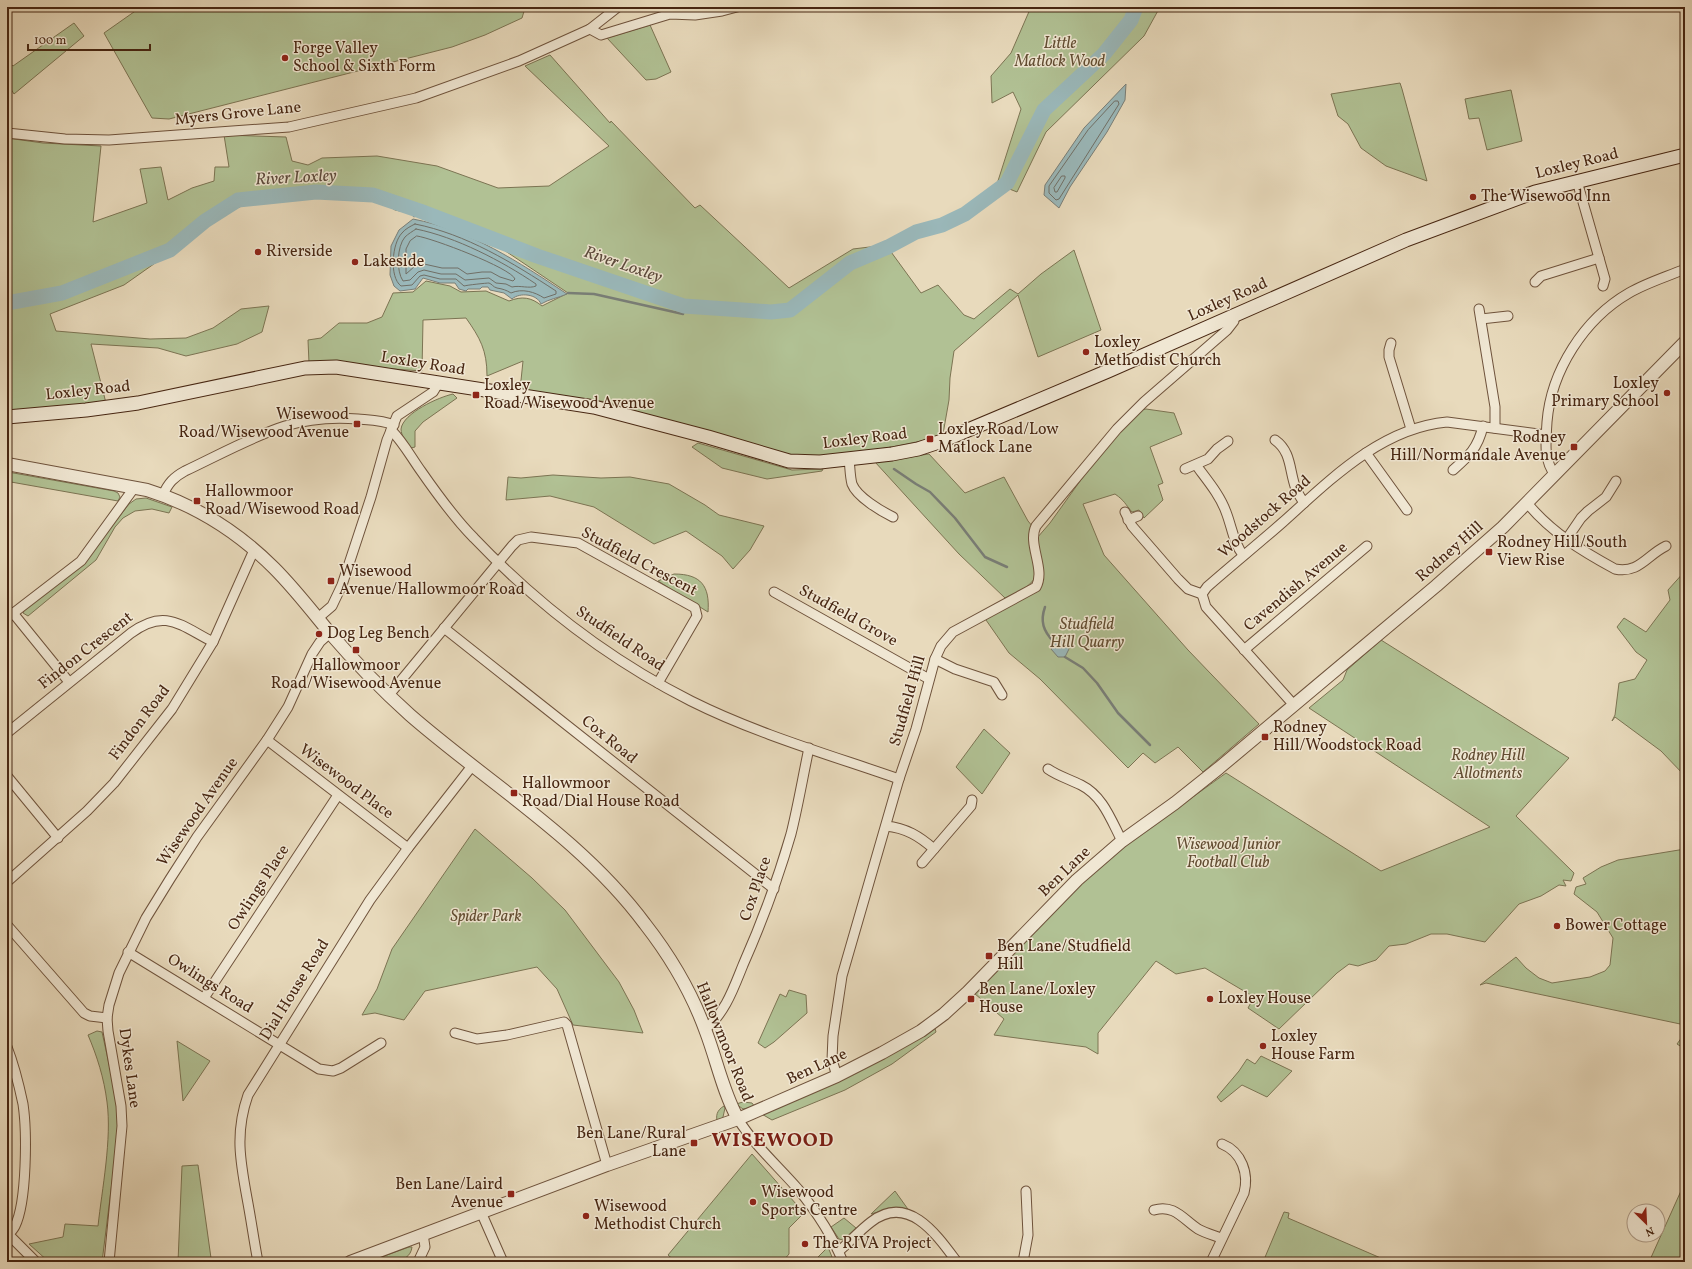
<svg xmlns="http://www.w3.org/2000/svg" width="1692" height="1269" viewBox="0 0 1692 1269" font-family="Vollkorn,serif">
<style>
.green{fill:#b1c194;stroke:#7c7453}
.water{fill:#9ab8ba;stroke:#797e77}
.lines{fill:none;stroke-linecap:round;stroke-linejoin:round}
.shore{stroke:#706f66;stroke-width:1}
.stream{stroke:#797e77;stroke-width:2.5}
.river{stroke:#9ab8ba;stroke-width:15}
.minor-casing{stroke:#6f533c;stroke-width:11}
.tertiary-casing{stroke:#6f533c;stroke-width:14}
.secondary-casing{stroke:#472612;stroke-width:15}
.minor{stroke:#f0e7d3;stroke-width:9}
.tertiary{stroke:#f0e7d3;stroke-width:12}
.secondary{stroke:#f0e7d3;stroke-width:13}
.poi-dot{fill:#8f2418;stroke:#f0e7d3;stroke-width:1.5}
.labels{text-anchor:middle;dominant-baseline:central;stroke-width:3;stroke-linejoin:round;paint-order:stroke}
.park-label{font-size:16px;font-style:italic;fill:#624d32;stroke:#f0e7d3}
.poi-label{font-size:16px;fill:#472612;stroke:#f0e7d3;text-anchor:start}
.street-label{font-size:16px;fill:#472612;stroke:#f0e7d3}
.water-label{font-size:17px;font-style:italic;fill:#5c4a3c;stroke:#f0e7d3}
.district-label{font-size:20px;font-weight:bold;letter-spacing:1px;fill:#7a1f14;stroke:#f0e7d3}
</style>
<rect width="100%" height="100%" fill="#e8dabc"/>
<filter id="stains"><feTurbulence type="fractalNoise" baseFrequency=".005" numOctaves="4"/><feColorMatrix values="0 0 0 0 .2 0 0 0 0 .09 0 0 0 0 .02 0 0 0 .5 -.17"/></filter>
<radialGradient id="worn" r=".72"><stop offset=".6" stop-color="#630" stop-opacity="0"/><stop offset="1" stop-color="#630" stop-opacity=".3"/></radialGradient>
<g class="green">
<path d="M141,7h384v1l-3,10 -37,17 -33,12 -283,72 -17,-1 -48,-85z"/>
<path d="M1031,7h129l-16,29 -98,96 -29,60 -20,-8 24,-75 -8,-17 -21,11 -1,-27 20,-23z"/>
<path d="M74,23l10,13 -70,58 -7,-11v-22l6,5z"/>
<path d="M650,25l21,47 -15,7 -10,1 -39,-42z"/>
<path d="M550,55l60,68 1,-2 84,87 5,-3 89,83 64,-39 33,-4 35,48 17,-8 26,30 10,4 36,-30 8,5 23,-20 33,-24 27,80 -63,27 -20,-62 -64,56 -4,27 -1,22 -6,34 -22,7 -35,7 -58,8 -38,-1 -85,-22 -98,-31 -87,-12 3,-29 -36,15c0,-26 -7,-38 -21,-58l-43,2 -1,51 -113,-8 -1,-23 13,-2 18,-15h28l15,-6 11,-24 20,-1 13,-11 24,5 11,6 25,-1 23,10c13,-5 22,-4 33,5l26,-13 -76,-51 -68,-26 -29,-6 -19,-12 -65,-6 -31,2 -72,23 -22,17 -18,20 -44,31 -74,29 6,17 94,8 36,-1 27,-10 28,-19 28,-3 -7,26 -25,12 -51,12 -28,-8 -67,-4 15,59 -99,10v-275l36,5 58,3 -8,76 54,-19 -7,-34 21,-2 7,33 24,-12 22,-7 1,-14h14l-5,-32 62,2 6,24 16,4 14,-7 55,-2 60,10 61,22 51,-2 60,-40 -84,-80z"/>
<path d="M1400,83l2,6 25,92 -41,-15 -25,-18 -13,-24 -10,-8 -7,-22z"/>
<path d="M1511,90l11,51 -35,9 -8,-32 -10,1 -4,-20z"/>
<path d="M453,394l4,4 -34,24 -8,9v16l-4,1c-4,-5 -10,-12 -10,-19 2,-16 38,-32 52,-35z"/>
<path d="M1146,409l28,4 8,21 -32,13 13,36 -5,2 5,15 -19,18 -5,-8 -7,2c-7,-8 -7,-11 -17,-18l-32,10 21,51 84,95 71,74 -56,48 -25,-25 -23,16 -12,-10 -15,15 -88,-89 -31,-26 -23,-33 6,-6 48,-27 3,-7 -6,-42 13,-15 48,-67 43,-46z"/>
<path d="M698,443l94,27 31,-1 -1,2 -55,8 -45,-11 -30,-21z"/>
<path d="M929,454l36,39 39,-16 24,44 5,6 2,50c-5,11 -20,16 -30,21l-46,-44 -84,-92z"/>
<path d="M8,472l106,19 4,2 2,4 -2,4 -107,-19z"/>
<path d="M553,475l48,3 29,-1 39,7 36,21 14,10 45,11 -14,24 -17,19 -11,-13 -36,-25 -32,13 -60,-37 -44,-11 -44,4 2,-23 13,1z"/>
<path d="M146,498l26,9 -3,6 -17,-4 -17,2 -12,7 -8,9 -19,33 -68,56 -5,-3 3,-6 58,-45 45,-58 7,-5z"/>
<path d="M1685,571v205l-24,-25 -46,-34 -3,4 3,-6 4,-32 16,-4 12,-19 -11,-8 -19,-25 7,-9 22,14 24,-32 -2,-10z"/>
<path d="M674,574c27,0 36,12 34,38l-50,-31z"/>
<path d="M1381,640l188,118 -53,58 58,57 -3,8 -8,-1 3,6 -7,-1 -18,11 -22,8 -34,38 -38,-8h-16l-25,10 -17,2 -13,14 -18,6 -9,-2 -12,9 -58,56 -31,-21 6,-11 -49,-29 -29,6 -20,-13 -58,72v21l-12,-7 -92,-12 10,-16 -30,-26 107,-109 33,-30 112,-81 155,98 109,-44 -181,-119 34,-28 4,-10z"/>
<path d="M984,729l26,24 -28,41 -26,-27z"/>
<path d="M475,829l57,49 33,32 54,72 15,28 9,23 -70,-8 -16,-36 -20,-22 -112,24 -21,29 -29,-7 -13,2 15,-26 15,-40z"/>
<path d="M1685,849v176l-199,-42 -6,2 36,-28 10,11 13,10 13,5 38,-6 15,-6 5,-6 3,-27 -16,-26 -23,-18 2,-7 10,-3 -3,-6 18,-11 17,-7z"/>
<path d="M789,990l17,5 1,18 -33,29 -9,6 -7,-5 22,-49 6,3z"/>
<path d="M934,1025l2,7 -44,32 -47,26 -73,30 -12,-7z"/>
<path d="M97,1031l5,1 14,64 2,24 -1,22 -15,120h-53l-20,-18 34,-7 2,-13 33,2c4,-37 14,-87 9,-124 -3,-24 -10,-46 -19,-67z"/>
<path d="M1685,1033v16l-8,-5z"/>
<path d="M177,1041l33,20 -27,40z"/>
<path d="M1261,1056l31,15 -25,26 -25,-12 -21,17 -4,-5 22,-26 8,-12 8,5z"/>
<path d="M743,1102l9,1 3,4 -12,2 -7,-5z"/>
<path d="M724,1106l1,2 -2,9 -5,6c-3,-7 -1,-13 6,-17z"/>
<path d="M752,1154l52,59 -15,15v26l-6,7 1,1h-108l-8,-7z"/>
<path d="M198,1165l13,93 -6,4h-27l4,-96z"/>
<path d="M1685,1181v81h-36l36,-80z"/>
<path d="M895,1191l15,21 -28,-1 -11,3z"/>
<path d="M1284,1212l5,1 -1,5 102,44h-127z"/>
<path d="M844,1218l12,10 -13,12 -4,-1 -8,-12z"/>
<path d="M409,1247h3c-2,19 -31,15 -44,15z"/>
<path d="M828,1247l6,15h-21z"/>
</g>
<g class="water">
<path d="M1126,84l-1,16 -18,32 -37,55 -11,21 -15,-13 1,-10 39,-57z"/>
<path d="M413,219c57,11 106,43 154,75 -9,4 -18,5 -26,10 -4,-10 -21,-12 -29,-5l-8,-6 -14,-3 -2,-3h-6l-2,2h-12l-2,2 -7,-2 -4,-6h-15l-17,-5 -8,11 -15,2 -6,-5 -4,-11 1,-29 8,-16z"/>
<path d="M1060,640l7,2 2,7 -4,8h-7l-7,-8 3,-7z"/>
</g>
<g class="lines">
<g class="shore">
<path d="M1115,101h3l1,3 -60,95 -3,1 -7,-7v-7l39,-56z"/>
<path d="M1062,176h3v2l-8,14h-2l-1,-4z"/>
<path d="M415,224c51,10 98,39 141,67v3l-12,4c-9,-6 -22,-10 -33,-5 -5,-3 -8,-4 -14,-5 -4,-1 -5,-4 -8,-5 -2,0 -22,2 -25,3l-8,-7h-16l-16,-4 -4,1 -8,9 -11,1c-12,-9 -9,-43 1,-53 3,-4 9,-7 13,-9z"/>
<path d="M416,229c40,8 86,32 120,55v2c-7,3 -16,-1 -24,1l-6,-3 -10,-1 -7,-5 -24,2 -9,-6h-15l-17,-4 -6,2 -8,8 -7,1c-7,-10 -6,-35 2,-44 3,-3 8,-6 11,-8z"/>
<path d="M417,236c15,2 94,32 98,43l-2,2 -13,-4 -9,-5h-9l-15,2 -9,-6h-16l-18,-4 -9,2 -9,8v-25l4,-8z"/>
</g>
<g class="stream">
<path d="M414,216l2,-6"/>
<path d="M568,293l26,1 89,20 1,-8"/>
<path d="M894,469l22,15 14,8 25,26 30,39 22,10"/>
<path d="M1045,607c-5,14 -2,24 9,35"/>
<path d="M1065,657l18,11 14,15 21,30 32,32"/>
</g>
<path class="river" d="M7,303l55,-10 108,-43 35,-29 33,-21 78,-8 57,3 47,16 117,45 147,50 87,6 19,-2 60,-47 38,-16 28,-15 26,-7 23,-11 42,-31 37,-73 60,-56 27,-34 5,-13"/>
<g class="minor-casing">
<g id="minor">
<path d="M590,29l11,6 69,-21 25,1 27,-4 15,-4"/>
<path d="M7,133l58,6 44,1 180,-13 127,-29 103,-37 71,-32 28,-22"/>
<path d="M1577,181l28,98 -2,7"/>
<path d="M1535,282l6,-6 58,-18"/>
<path d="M1479,309l16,98v21"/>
<path d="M1481,319l27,-3"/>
<path d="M1391,343l-2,7v7l22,72"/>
<path d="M391,430c12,12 20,27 30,41 16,23 33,47 53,67 63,66 136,122 217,163 66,33 139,54 208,78"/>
<path d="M1275,440c17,12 14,31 21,49 2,5 5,9 8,14"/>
<path d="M1366,453l41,57"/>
<path d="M849,459c1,8 1,18 3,25 5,13 29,27 41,33"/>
<path d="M1196,465c11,15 24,30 30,47 6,15 7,30 17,43"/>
<path d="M1185,469l23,-10 9,-10 11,-8"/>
<path d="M1453,470c16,-14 25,-22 30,-44"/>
<path d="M1555,475c-12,-16 -9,-34 -8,-53 4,-51 37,-103 82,-129 17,-10 37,-16 56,-24"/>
<path d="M163,495c5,-12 11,-18 22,-24 32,-15 68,-35 100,-45 23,-7 49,-9 73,-7 12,1 25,1 36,6"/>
<path d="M1527,503c25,30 55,48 88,66 24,5 32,-14 51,-23"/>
<path d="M1125,512l7,14 46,53 10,10 14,5"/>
<path d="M1128,520l10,-4"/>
<path d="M1566,540l15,-22 7,-7 18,-14 10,-16"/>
<path d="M774,592l155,87"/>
<path d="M13,613l56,69"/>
<path d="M7,618l74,-57 53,-73"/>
<path d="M318,618l14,-12 10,-21 29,-88 16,-57 10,-24 36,-24 5,-8"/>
<path d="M444,628l330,261"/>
<path d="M1244,650l123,-104"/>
<path d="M935,659l20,10 39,13 8,13"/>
<path d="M389,695l123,-149 6,-6 13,-3 47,6 117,65 2,8 -39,67"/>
<path d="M1293,704l-87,-97 -4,-13 5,-7c25,-22 51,-43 76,-65 47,-42 98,-94 164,-100l99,13"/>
<path d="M7,733l124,-100c34,-25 49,-8 82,9"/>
<path d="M267,740l141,108"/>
<path d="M1048,769c10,7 21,10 33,16 22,11 30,35 41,56"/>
<path d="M7,776l51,62"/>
<path d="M886,826c20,2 33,10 48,23"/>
<path d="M922,863l49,-57 1,-6"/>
<path d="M7,882l80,-71 27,-28 58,-74 41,-67 41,-92"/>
<path d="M7,925l77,88 6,3 17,2"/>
<path d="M128,952l191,117 14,2 8,-3 40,-25"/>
<path d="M204,998l134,-203"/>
<path d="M705,1029c20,-15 29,-42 38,-64 19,-43 35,-86 48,-131 7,-28 12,-58 18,-86"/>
<path d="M455,1033l22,6 30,-4 57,-13 3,3 40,140"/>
<path d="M7,1047c7,18 12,38 16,57 4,27 4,98 -8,122 -2,4 -5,7 -8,10"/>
<path d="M837,1076l-5,-16 1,-24 9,-60 57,-197 17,-50 19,-70 6,-13 12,-14 83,-45c10,-18 -9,-43 0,-61l81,-97 27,-27 83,-72 7,-9v-6"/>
<path d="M738,1119c16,26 40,47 60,70 18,22 34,46 45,73"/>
<path d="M1154,1210c20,-6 29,9 44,19 7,4 15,6 23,9"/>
<path d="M481,1212l22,50"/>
<path d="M7,1233l29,29"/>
<path d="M839,1251c11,-9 20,-20 32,-29 37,-29 66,13 86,40"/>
<path d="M109,1262l13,-136 -1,-20 -13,-75 -1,-13 2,-13 10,-32 27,-55 24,-39 27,-42 70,-97 21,-33 24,-53 8,-12 10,-9"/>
<path d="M258,1262c-4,-21 -7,-43 -11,-64 -7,-38 -12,-66 1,-103l122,-195 38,-52 64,-82"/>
<path d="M418,1262l7,-15 -2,-13"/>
<path d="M1023,1262l5,-27 -2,-44"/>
<path d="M1211,1262l33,-69c5,-19 -2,-41 -22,-49"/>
</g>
</g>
<g class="tertiary-casing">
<g id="tertiary">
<path d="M7,464l140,26c48,15 91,42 127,78 20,20 37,42 55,64 25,29 52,57 81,83 78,68 172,124 235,209 25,32 47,69 61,108 11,29 17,60 32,87"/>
<path d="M350,1262l257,-97 131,-46 99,-43 45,-23 39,-22 23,-17 24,-22 109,-112 45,-39 53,-38 44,-35 217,-182 67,-59 182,-185"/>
</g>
</g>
<g class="secondary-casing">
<path id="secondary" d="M7,417l79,-7 52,-7 167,-35 31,-1 258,40 114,30 81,24 31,1 72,-8 26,-5 24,-8 166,-70 298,-131 129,-48 150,-37"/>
</g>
<use href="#minor" class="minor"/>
<use href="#tertiary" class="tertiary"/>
<use href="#secondary" class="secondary"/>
</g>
<g class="poi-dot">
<circle cx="285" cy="58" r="4"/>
<circle cx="1473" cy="197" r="4"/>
<circle cx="258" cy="252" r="4"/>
<circle cx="355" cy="262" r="4"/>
<circle cx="1086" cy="352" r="4"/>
<circle cx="1667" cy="393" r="4"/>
<rect x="472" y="391" width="8" height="8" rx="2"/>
<rect x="353" y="420" width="8" height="8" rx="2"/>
<rect x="926" y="435" width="8" height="8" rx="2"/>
<rect x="1570" y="443" width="8" height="8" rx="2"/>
<rect x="193" y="497" width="8" height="8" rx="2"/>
<rect x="1485" y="548" width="8" height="8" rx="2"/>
<rect x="327" y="577" width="8" height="8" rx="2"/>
<circle cx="319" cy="634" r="4"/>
<rect x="352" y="646" width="8" height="8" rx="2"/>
<rect x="1261" y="733" width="8" height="8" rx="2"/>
<rect x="510" y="789" width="8" height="8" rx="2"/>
<circle cx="1557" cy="926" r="4"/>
<rect x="985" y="952" width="8" height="8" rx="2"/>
<rect x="967" y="995" width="8" height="8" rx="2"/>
<circle cx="1210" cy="999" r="4"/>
<circle cx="1263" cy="1046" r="4"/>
<rect x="690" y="1139" width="8" height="8" rx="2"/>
<rect x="507" y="1190" width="8" height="8" rx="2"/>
<circle cx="753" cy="1202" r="4"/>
<circle cx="586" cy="1216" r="4"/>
<circle cx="805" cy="1244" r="4"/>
</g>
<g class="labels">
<g class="park-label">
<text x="1060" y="44">Little<tspan x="1060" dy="18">Matlock Wood</tspan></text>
<text x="1087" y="625">Studfield<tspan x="1087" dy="18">Hill Quarry</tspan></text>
<text x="1488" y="756">Rodney Hill<tspan x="1488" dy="18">Allotments</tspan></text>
<text x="1228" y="845">Wisewood Junior<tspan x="1228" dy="18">Football Club</tspan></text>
<text x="486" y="917">Spider Park</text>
</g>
<g class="poi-label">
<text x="293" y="49">Forge Valley<tspan x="293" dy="18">School &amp; Sixth Form</tspan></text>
<text x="1481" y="197">The Wisewood Inn</text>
<text x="266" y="252">Riverside</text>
<text x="363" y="262">Lakeside</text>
<text x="1094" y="343">Loxley<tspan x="1094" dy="18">Methodist Church</tspan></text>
<text x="1659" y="384" text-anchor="end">Loxley<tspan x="1659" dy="18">Primary School</tspan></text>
<text x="484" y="386">Loxley<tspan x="484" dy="18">Road/Wisewood Avenue</tspan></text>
<text x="349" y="415" text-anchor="end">Wisewood<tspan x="349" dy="18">Road/Wisewood Avenue</tspan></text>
<text x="938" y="430">Loxley Road/Low<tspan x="938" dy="18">Matlock Lane</tspan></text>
<text x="1566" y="438" text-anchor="end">Rodney<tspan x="1566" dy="18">Hill/Normandale Avenue</tspan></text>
<text x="205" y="492">Hallowmoor<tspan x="205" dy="18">Road/Wisewood Road</tspan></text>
<text x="1497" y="543">Rodney Hill/South<tspan x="1497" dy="18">View Rise</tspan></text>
<text x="339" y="572">Wisewood<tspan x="339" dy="18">Avenue/Hallowmoor Road</tspan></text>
<text x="327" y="634">Dog Leg Bench</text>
<text x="356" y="666" text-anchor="middle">Hallowmoor<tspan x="356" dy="18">Road/Wisewood Avenue</tspan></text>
<text x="1273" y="728">Rodney<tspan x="1273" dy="18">Hill/Woodstock Road</tspan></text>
<text x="522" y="784">Hallowmoor<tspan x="522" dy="18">Road/Dial House Road</tspan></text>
<text x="1565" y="926">Bower Cottage</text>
<text x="997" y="947">Ben Lane/Studfield<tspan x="997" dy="18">Hill</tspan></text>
<text x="979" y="990">Ben Lane/Loxley<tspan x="979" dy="18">House</tspan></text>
<text x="1218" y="999">Loxley House</text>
<text x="1271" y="1037">Loxley<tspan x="1271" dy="18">House Farm</tspan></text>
<text x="686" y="1134" text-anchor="end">Ben Lane/Rural<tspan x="686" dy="18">Lane</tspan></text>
<text x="503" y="1185" text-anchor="end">Ben Lane/Laird<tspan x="503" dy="18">Avenue</tspan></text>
<text x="761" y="1193">Wisewood<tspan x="761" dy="18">Sports Centre</tspan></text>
<text x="594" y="1207">Wisewood<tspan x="594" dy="18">Methodist Church</tspan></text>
<text x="813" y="1244">The RIVA Project</text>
</g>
<g class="street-label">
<text transform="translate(238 114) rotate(-6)">Myers Grove Lane</text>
<text transform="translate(1577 164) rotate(-14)">Loxley Road</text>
<text transform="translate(1228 300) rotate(-24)">Loxley Road</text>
<text transform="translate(423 364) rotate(9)">Loxley Road</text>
<text transform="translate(88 391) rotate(-6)">Loxley Road</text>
<text transform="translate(865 439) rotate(-7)">Loxley Road</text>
<text transform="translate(1265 517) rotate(-41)">Woodstock Road</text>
<text transform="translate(1450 552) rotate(-41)">Rodney Hill</text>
<text transform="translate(639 562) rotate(28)">Studfield Crescent</text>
<text transform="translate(1296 587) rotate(-40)">Cavendish Avenue</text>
<text transform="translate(848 616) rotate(29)">Studfield Grove</text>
<text transform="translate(620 639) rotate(34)">Studfield Road</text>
<text transform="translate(86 651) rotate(-38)">Findon Crescent</text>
<text transform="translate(908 701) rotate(-74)">Studfield Hill</text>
<text transform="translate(140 723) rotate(-53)">Findon Road</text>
<text transform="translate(609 740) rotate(39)">Cox Road</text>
<text transform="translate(346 782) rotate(37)">Wisewood Place</text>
<text transform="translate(198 812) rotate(-55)">Wisewood Avenue</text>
<text transform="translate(1065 872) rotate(-44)">Ben Lane</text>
<text transform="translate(259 888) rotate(-57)">Owlings Place</text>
<text transform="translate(756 889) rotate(-71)">Cox Place</text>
<text transform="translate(210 984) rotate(32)">Owlings Road</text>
<text transform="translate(295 990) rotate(-58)">Dial House Road</text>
<text transform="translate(724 1042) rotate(68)">Hallowmoor Road</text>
<text transform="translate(817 1067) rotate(-25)">Ben Lane</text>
<text transform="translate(129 1068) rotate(82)">Dykes Lane</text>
</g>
<g class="water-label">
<text transform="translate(296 178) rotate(-3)">River Loxley</text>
<text transform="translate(623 265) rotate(19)">River Loxley</text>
</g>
<g class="district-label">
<text x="773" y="1141">WISEWOOD</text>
</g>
</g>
<rect width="1692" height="1269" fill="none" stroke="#e8dabc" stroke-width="24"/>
<rect x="8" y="8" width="1676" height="1253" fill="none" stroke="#472612" stroke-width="2"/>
<rect x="12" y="12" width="1668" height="1245" fill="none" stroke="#472612"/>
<g transform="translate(1646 1223) rotate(156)"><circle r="19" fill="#f0e7d3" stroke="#ac9a86"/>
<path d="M0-3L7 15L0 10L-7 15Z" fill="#8f2418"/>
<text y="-6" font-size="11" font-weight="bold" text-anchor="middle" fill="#472612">N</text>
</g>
<path d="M28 44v6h122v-6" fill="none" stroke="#472612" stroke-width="2"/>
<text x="34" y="44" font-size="12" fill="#472612" stroke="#f0e7d3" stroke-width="3" paint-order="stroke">100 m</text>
<rect width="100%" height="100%" filter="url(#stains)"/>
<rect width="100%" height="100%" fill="url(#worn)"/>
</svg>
